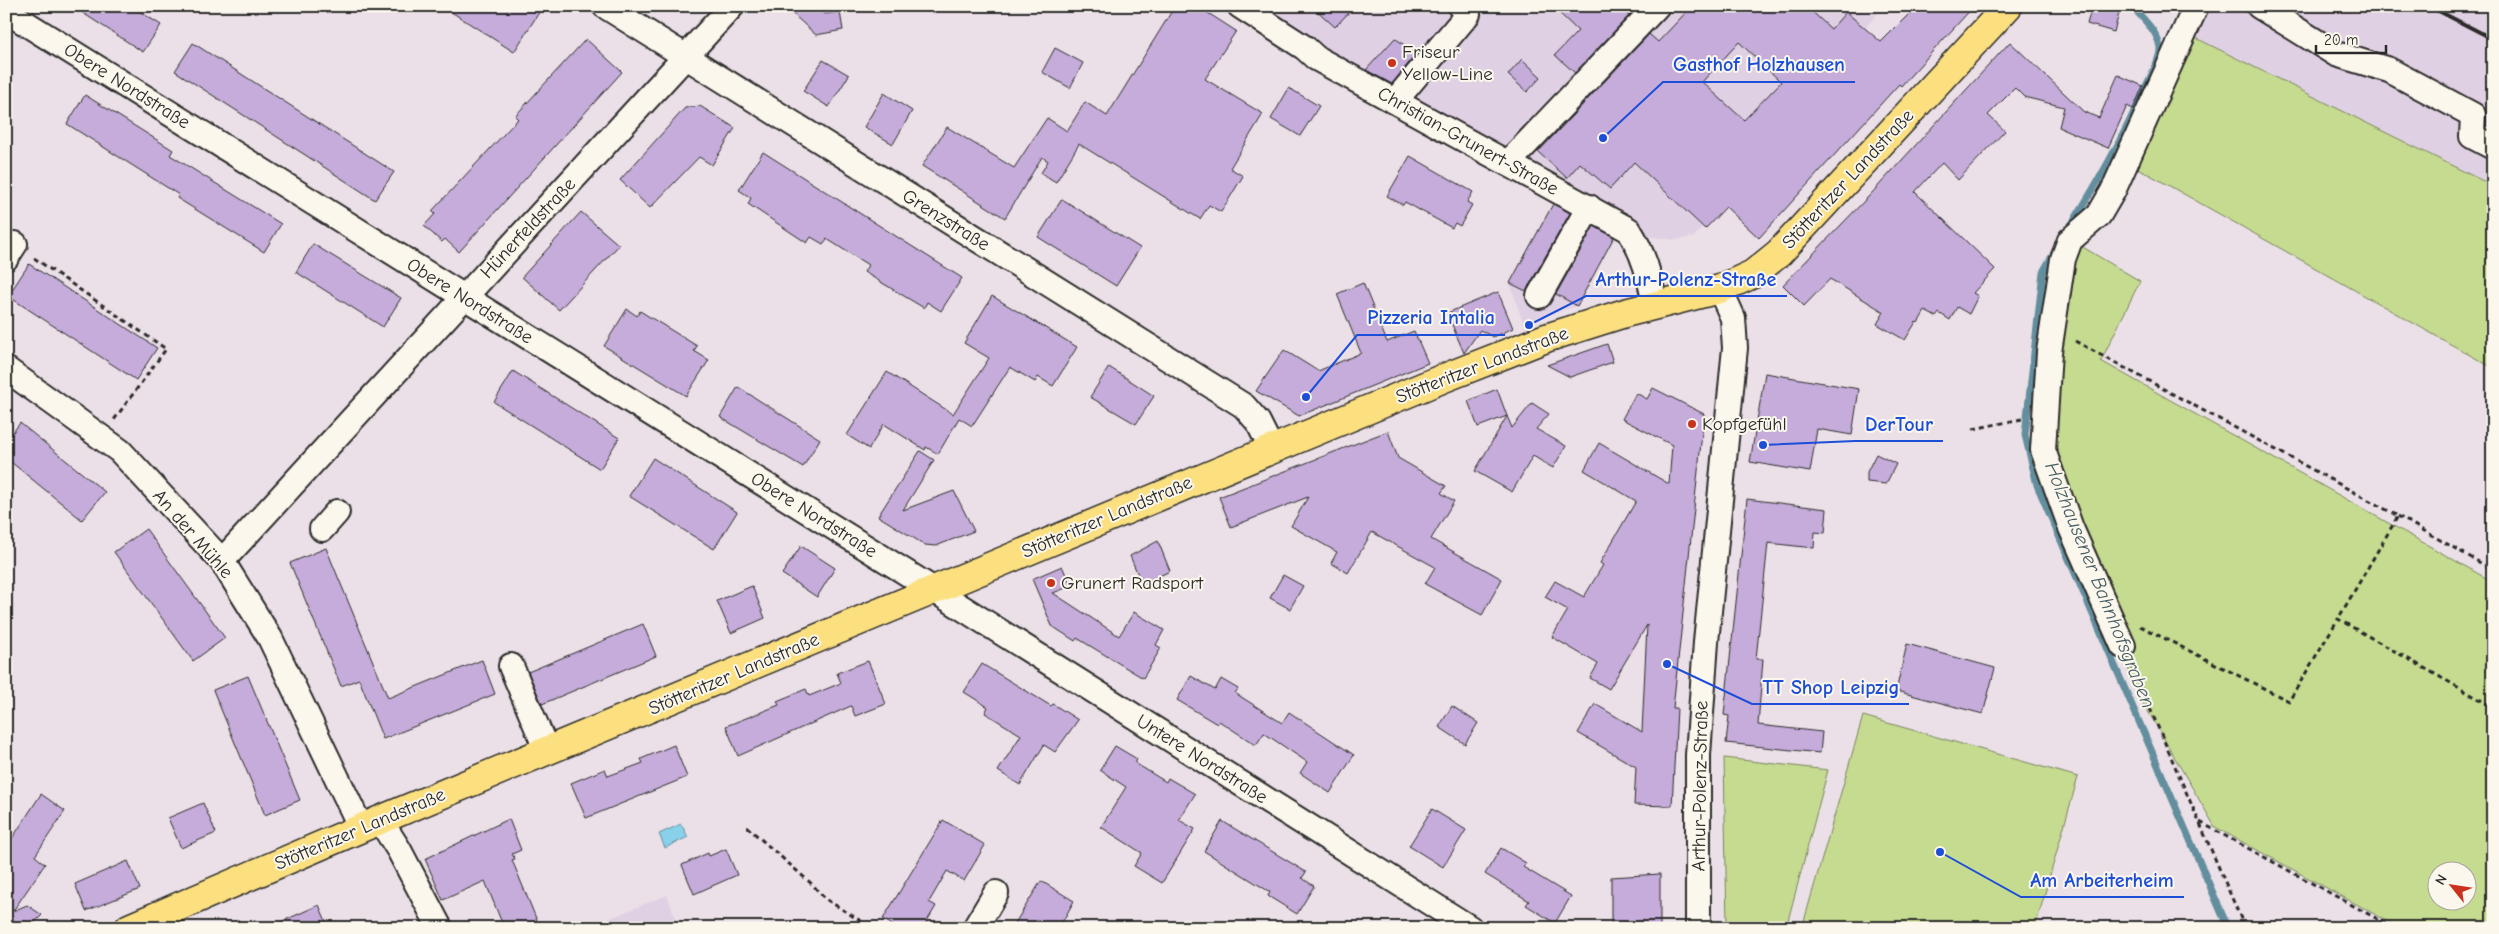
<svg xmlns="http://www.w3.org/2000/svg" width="2499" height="934" viewBox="0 0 2499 934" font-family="'Comic Neue',sans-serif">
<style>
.built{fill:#e0d0e3}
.green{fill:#c5db90;stroke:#78835e;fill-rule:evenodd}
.water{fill:#89d0ea;stroke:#638e9e}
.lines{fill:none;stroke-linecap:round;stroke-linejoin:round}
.stream{stroke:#638e9e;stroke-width:7}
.building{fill:#c5acdb;stroke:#2b2b2b;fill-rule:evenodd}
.minor-casing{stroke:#2b2b2b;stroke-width:28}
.major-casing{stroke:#2b2b2b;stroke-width:31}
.path{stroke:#2b2b2b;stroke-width:3;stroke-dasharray:5 4;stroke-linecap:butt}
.minor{stroke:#fbf7ec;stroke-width:24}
.major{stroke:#fce080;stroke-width:28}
.rail{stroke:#2b2b2b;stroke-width:4}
.poi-dot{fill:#c8321e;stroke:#fbf7ec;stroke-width:2}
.labels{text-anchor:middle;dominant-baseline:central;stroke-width:4;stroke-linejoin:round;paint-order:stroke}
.poi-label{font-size:19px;fill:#2b2b2b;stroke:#fbf7ec;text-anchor:start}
.street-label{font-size:19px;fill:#2b2b2b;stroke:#fbf7ec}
.water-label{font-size:20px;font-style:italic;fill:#475d64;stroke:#fbf7ec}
.leader{fill:none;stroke:#1d4ed8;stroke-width:2}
.callout-dot{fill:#1d4ed8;stroke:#fbf7ec;stroke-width:2}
.callout-label{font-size:20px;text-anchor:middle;font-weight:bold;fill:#1d4ed8;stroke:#fbf7ec;stroke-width:4;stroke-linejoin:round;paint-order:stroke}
</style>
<rect width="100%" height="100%" fill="#ebe0e7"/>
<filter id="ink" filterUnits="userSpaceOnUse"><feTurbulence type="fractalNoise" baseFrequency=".02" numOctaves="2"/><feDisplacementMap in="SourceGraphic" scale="10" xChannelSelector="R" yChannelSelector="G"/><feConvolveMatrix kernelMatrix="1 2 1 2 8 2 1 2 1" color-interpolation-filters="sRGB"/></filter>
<g filter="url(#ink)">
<g class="built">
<path d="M1221,6h664l-113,123 6,11 -84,97 -18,3 -52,-7 -222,-122z"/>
<path d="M2203,6h273l17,8v172l-297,-148z"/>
<path d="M1555,201l61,33 -39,72 -54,17 -13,-40z"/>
<path d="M667,895l12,33h-93z"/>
</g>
<g class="green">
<path d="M2196,38l297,148v182l-359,-202z"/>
<path d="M2081,246l59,35 -39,80 392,221v346h-93l-185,-101 -73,-126 -104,-246 26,-175zM2436,872h30v30h-30z"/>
<path d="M1863,716l215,61 -43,151h-233z"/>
<path d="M1724,758l104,12 -42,158h-59z"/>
</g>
<path class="water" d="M681,824l7,13 -23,11 -6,-14z"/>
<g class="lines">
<g class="stream">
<path d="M2070,227c28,-44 53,-89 74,-137 6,-12 14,-26 16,-39 1,-17 -18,-33 -28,-45"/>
<path d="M2055,251l-12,21 -18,163 12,50 191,443"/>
</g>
</g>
<g class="building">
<path d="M72,6h59l30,19 -18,27z"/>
<path d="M442,6h101l-29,46z"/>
<path d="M784,6h32l9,8 15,-2 3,18 -27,5z"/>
<path d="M1175,6h22l39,25 -31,48 58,35 -33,54 13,8 -22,36 -12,-7 -9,14 -121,-75 -23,38 -15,-9 7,-12 -6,-4 -37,61 -83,-52 25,-39 67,41 33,-50 20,13 18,-29 22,14z"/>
<path d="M1312,6h43l-20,21z"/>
<path d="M1552,6h67l10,10 -54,57 -20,-18 23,-24z"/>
<path d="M1692,6h114l25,23 15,-17 35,30 36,-36h57l-73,80 -2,-2 -140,154 -33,-31 -21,22 -71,-67 -24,27 -30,-26 -13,15 -29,-26 111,-118 9,8zM1739,42l42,40 -37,38 -42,-38z"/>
<path d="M2092,6h29l-7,26 -27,-8z"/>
<path d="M1395,38l21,16 -24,30 -26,-14z"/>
<path d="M586,39l36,33 -163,180 -14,-13 -3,3 -18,-16 11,-12 -3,-3 86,-92 -3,-3z"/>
<path d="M2010,42l74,70 15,6 19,-43 25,11 -10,23 -6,-3 -19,42 -49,-21 5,-20 -40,-10 -9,-9 -27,27 17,16 -47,49 -16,-17 -27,29 80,77 -22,24 5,3 -9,18 -12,-7 -7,13 -11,-7 -3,4 -11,-6 -7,12 -2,-1 -11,18 -28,-16 7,-12 -54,-33 -26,27 -21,-21 87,-90z"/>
<path d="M193,43l201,129 -19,28 -200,-129z"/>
<path d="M1055,48l28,15 -13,25 -28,-16z"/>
<path d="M1522,59l19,18 -14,15 -19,-17z"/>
<path d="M823,60l26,15 -20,32 -26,-16z"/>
<path d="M1289,88l30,18 -19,30 -29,-17z"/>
<path d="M884,93l28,18 -19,33 -29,-17z"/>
<path d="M85,95l88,55 -3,5 111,69 -17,28 -87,-54 2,-3 -112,-71z"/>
<path d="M700,106l35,22 -23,37 -13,-8 -49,51 -30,-28 65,-72z"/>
<path d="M763,152l199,126 -21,33 -14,-9 -3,6 -60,-36 4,-7 -41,-26 -4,5 -12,-7 -4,6 -59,-39 3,-6 -12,-8z"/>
<path d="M1410,156l63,36 -6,10 5,3 -12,21 -5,-3 -3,5 -47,-26 -2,3 -16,-9z"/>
<path d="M1062,199l78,49 -24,38 -78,-49z"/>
<path d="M1553,204l17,9 -44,78 -16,-8z"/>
<path d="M581,212l38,33 -60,65 -37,-33z"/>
<path d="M1594,226l20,11 -37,69 -21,-12z"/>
<path d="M313,244l88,54 -18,29 -87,-55z"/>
<path d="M29,264l128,84 -21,32 -128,-84z"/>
<path d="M1363,283l24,59 27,-11 14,32 -129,53 -43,-25 28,-41 34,21 43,-18 -24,-59z"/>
<path d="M1498,292l15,36 -20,9 -13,-7 -16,23 -17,-40z"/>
<path d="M992,296l85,51 -24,39 -15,-9 -3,5 -25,-15 -38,59 -13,-8 -21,36 -12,-7 -1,3 -41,-26 -15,25 -22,-14 40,-63 66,42 36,-56 -25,-15z"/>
<path d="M627,309l10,7 3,-5 57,35 -3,5 15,9 -23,36 -82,-50z"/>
<path d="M1607,344l6,18 -43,15 -23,-12z"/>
<path d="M1109,367l45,29 -18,28 -46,-27z"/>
<path d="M513,371l106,67 -19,31 -106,-67z"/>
<path d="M1765,373l94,16 -7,46 -35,-6 -7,43 -60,-10z"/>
<path d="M738,387l82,52 -17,28 -83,-50z"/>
<path d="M1653,388l51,26 -31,294h4l-5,98 -38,-1 2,-38 -58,-34 17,-29 47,28 5,-107 -38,64 -19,-11 8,-14 -46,-27 16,-27 -23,-13 10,-16 29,16 19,-32 -3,-2 36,-62 -52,-31 15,-27 70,41 3,-39 -50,-26 14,-26 11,6z"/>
<path d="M1497,389l10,27 -29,11 -10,-26z"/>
<path d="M1532,403l17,11 -13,15 30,17 -13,22 -20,-12 -21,36 -37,-21 32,-55 5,12z"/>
<path d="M20,423l85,69 -23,28 -76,-62v-17z"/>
<path d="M1388,431l10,27 48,28 -5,7 13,8 -23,38 71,40 -20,36 -57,-31 10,-17 -63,-35 -24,41 -17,-10 6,-11 -46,-26 17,-29 -77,30 -12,-30z"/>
<path d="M920,451l14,9 -31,50 51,-19 20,40 -38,15 -11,-1 -47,-29z"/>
<path d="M1876,454l20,10 -10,20 -19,-2v-10z"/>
<path d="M653,458l84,54 -23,37 -85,-53z"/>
<path d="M1747,499l80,10 -2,24 -10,-1 -1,16 -46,-5 -12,116h7l-5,66 64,7 -2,21 -94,-10 3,-27 -5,-1z"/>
<path d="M146,529l79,109 -32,23 -79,-109z"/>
<path d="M1158,541l12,30 -28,13 -12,-28z"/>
<path d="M801,546l34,22 -18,29 -35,-23z"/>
<path d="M326,548l62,150 94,-38 13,34 -112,45 -24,-60 -18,7 -51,-123z"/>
<path d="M1062,566l9,20 -18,7 66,43 15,-24 30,18 -8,15 5,3 -18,30 -66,-40 -2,3 -23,-15 -20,-47z"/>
<path d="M1283,575l20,11 -13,23 -20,-11z"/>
<path d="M752,586l13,32 -34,15 -14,-32z"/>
<path d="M643,624l13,32 -114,48 -14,-32z"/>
<path d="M1907,644l88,24 -12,46 -87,-23z"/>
<path d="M868,661l18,43 -31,12 -4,-10 -113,50 -12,-30 53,-21 -2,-4 29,-12 3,7 32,-13 -4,-10z"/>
<path d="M982,664l69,42 2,-2 25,16 -23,32 -11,-7 -24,40 -22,-14 23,-36 -36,-22 3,-6 -24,-15z"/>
<path d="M248,676l52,124 -35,15 -52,-125z"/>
<path d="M1191,676l24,14 6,-11 17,10 -3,4 47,30 7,-11 65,43 -24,38 -30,-20 7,-11 -43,-29 -8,12 -37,-24 -2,3 -40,-24z"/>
<path d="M1452,706l26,17 -13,21 -26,-17z"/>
<path d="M674,745l13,32 -101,41 -15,-35 34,-14 3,7 35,-13 -2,-4z"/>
<path d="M1115,746l22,13 -2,4 31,19 2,-4 27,16 -16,26 16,9 -33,54 -28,-17 8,-13 -41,-26 25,-40 -26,-17z"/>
<path d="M41,794l24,17 -30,45 10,8 -32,47 14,-6 15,10 -13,13h-5l-15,-11 -3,4v-73z"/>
<path d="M203,803l13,30 -35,15 -13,-30z"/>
<path d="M1432,809l34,21 -23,37 -34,-21z"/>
<path d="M509,819l12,31 -9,4 3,5 -3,1 28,68h-36l-19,-47 -42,19 -18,-41z"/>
<path d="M943,820l42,25 -21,36 -17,-10 -18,31 7,4 -13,22h-26l-14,-9z"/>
<path d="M1222,821l84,51 -4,6 12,8 -17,28 -29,-18 2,-4 -66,-41z"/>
<path d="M1501,848l25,15 -3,4 48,29 -16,27 -29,-18 3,-4 -44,-27z"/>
<path d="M726,849l11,26 -43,19 -12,-29 26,-12 1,3z"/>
<path d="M128,861l12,28 -54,22 -11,-27z"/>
<path d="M1660,874v54h-49v-51z"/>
<path d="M1041,881l33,20 -15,27h-47z"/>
<path d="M319,905l10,23h-62z"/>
</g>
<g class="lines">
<g class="minor-casing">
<g id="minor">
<path d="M605,6l639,400 14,16 13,26"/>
<path d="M1240,6l65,42 11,10 313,172c15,24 21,48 26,75"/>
<path d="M2259,6l77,48 53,16 84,45 -1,21 21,11"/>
<path d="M6,11l928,579 536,338"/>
<path d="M1395,101l73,-87 -8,-8"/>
<path d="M1508,163l149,-157"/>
<path d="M6,258l9,-14"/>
<path d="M1539,296l50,-89"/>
<path d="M6,369l114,82 102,110 48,77 91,190"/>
<path d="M322,529l15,-17"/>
<path d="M222,561l510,-555"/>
<path d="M2123,646l-52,-118 -28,-78 6,-98 14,-93 7,-19 29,-25 14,-24 83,-185"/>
<path d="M511,666l36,85"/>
<path d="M380,820l19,30 41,78"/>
<path d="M975,928l21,-35"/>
<path d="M1698,928v-173l8,-113 29,-294 -2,-30 -13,-29"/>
</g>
</g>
<g class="major-casing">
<path id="major" d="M129,928l251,-108 1064,-442 102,-40 79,-25 95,-24 33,-15 26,-21 229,-247"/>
</g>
<g class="path">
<path d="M34,258l132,91 -52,71"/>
<path d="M2075,341l323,175 -60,103"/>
<path d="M1973,429l49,-10"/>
<path d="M2398,516l95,54"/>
<path d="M2140,626l149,75 49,-82 155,88"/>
<path d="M2132,667l113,261"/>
<path d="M2200,822l194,106"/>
<path d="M747,827l66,58 11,13 48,30"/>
</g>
<use href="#minor" class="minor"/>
<use href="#major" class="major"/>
<path class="rail" d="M2429,6l64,33"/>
</g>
</g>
<g class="poi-dot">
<circle cx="1392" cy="63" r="5"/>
<circle cx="1692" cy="424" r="5"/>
<circle cx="1051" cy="583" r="5"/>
</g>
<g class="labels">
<g class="poi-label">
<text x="1402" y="52">Friseur<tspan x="1402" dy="22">Yellow-Line</tspan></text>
<text x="1702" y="424">Kopfgefühl</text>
<text x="1061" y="583">Grunert Radsport</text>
</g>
<g class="street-label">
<text transform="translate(127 86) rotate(32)">Obere Nordstraße</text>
<text transform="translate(1468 141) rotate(29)">Christian-Grunert-Straße</text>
<text transform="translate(1848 179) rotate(-47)">Stötteritzer Landstraße</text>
<text transform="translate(946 220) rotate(32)">Grenzstraße</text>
<text transform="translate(528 228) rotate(-47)">Hünerfeldstraße</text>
<text transform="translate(470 301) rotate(32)">Obere Nordstraße</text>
<text transform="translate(1482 365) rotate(-21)">Stötteritzer Landstraße</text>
<text transform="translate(814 515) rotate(32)">Obere Nordstraße</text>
<text transform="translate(1107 517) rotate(-23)">Stötteritzer Landstraße</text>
<text transform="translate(193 534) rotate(49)">An der Mühle</text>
<text transform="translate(734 674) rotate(-23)">Stötteritzer Landstraße</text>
<text transform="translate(1202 759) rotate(32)">Untere Nordstraße</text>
<text transform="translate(1700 786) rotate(-89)">Arthur-Polenz-Straße</text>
<text transform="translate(360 829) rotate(-23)">Stötteritzer Landstraße</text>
</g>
<g class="water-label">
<text transform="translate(2100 585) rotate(68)">Holzhausener Bahnhofsgraben</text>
</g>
</g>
<path class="leader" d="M1603 138L1663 82H1855M1529 325L1586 296H1787M1306 397L1357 335H1505M1763 445L1855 441H1943M1667 664L1752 704H1909M1940 852L2021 897H2184"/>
<g class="callout-dot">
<circle cx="1603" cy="138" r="5"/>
<circle cx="1529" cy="325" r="5"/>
<circle cx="1306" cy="397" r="5"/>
<circle cx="1763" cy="445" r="5"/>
<circle cx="1667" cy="664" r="5"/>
<circle cx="1940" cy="852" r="5"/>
</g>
<g class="callout-label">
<text x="1759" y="71">Gasthof Holzhausen</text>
<text x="1686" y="286">Arthur-Polenz-Straße</text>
<text x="1431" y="324">Pizzeria Intalia</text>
<text x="1899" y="431">DerTour</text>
<text x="1831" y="694">TT Shop Leipzig</text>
<text x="2102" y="887">Am Arbeiterheim</text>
</g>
<rect width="2499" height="934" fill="none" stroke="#fbf7ec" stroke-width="25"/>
<rect x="12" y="12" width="2474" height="909" fill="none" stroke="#2b2b2b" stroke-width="2" filter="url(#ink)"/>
<g transform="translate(2452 886) rotate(300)"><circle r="24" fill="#fbf7ec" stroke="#a8a59f"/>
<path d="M0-4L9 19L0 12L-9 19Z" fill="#c8321e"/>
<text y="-8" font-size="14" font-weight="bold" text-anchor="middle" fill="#2b2b2b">N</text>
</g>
<path d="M2316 45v8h70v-8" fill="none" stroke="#2b2b2b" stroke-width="2.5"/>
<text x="2324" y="45" font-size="15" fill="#2b2b2b" stroke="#fbf7ec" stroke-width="4" paint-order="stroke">20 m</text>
</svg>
